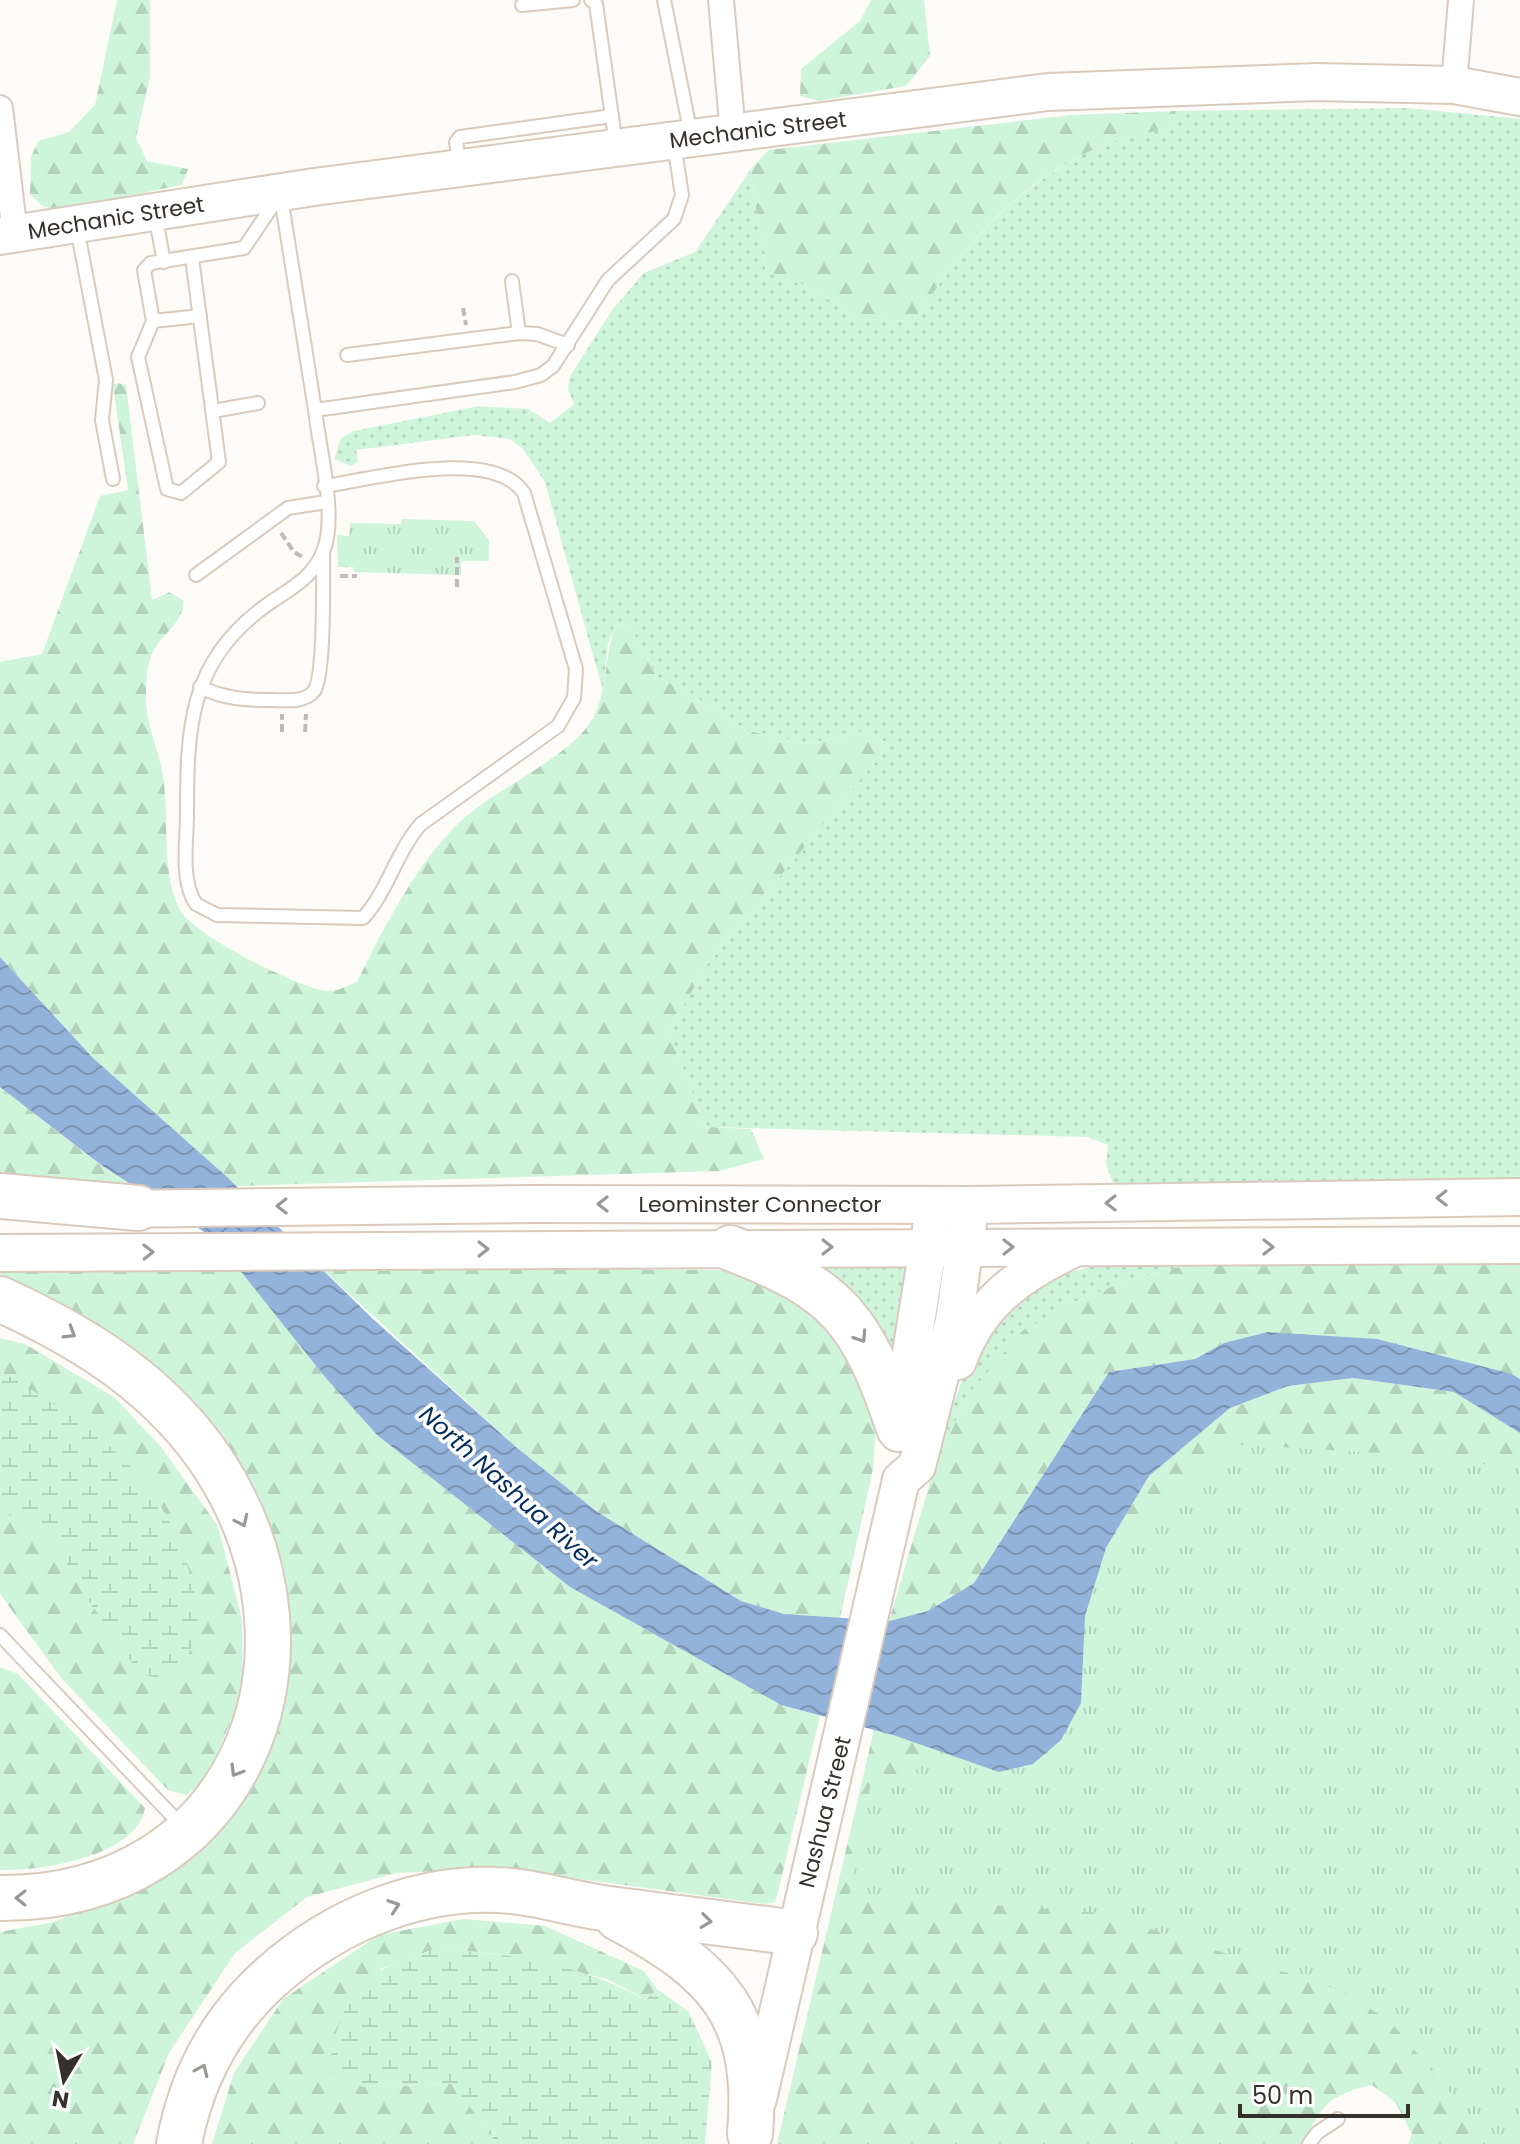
<svg xmlns="http://www.w3.org/2000/svg" width="1520" height="2144" viewBox="0 0 1520 2144" font-family="Poppins,sans-serif">
<style>
.grass{fill:url(#grass-dots)}
.forest{fill:url(#forest-firs)}
.wetland{fill:url(#wetland-marsh)}
.park{fill:url(#park-tufts)}
.water{fill:url(#water-waves)}
.lines{fill:none;stroke-linecap:round;stroke-linejoin:round}
.lane-casing{stroke:#d8cbbd;stroke-width:16}
.street-casing{stroke:#d8cbbd;stroke-width:28}
.secondary-casing{stroke:#d8cbbd;stroke-width:40}
.highway-casing{stroke:#d8cbbd;stroke-width:48}
.path{stroke:#bebbb7;stroke-width:4;stroke-dasharray:8 4;stroke-linecap:butt}
.lane{stroke:#fff;stroke-width:12}
.street{stroke:#fff;stroke-width:24}
.secondary{stroke:#fff;stroke-width:36}
.highway{stroke:#fff;stroke-width:44}
.oneway{stroke:#9a9895}
.labels{text-anchor:middle;dominant-baseline:central;stroke-width:7;stroke-linejoin:round;paint-order:stroke}
.street-label{font-size:22px;fill:#35302b;stroke:#fff}
.water-label{font-size:24px;font-style:italic;fill:#002b5b;stroke:#fff}
</style>
<defs>
<pattern id="grass-dots" width="8" height="8" patternUnits="userSpaceOnUse" patternTransform="scale(2)"><rect width="8" height="8" fill="#cef5da"/><path d="M2 2h.1M6 6h.1" fill="none" stroke="#b2d2bb" stroke-width="1.8" stroke-linecap="round"/></pattern>
<pattern id="forest-firs" width="22" height="20" patternUnits="userSpaceOnUse" patternTransform="scale(2)"><rect width="22" height="20" fill="#cef5da"/><path d="M5 1l3.5 6h-7zM16 11l3.5 6h-7z" fill="#b2d2bb"/></pattern>
<pattern id="wetland-marsh" width="20" height="14" patternUnits="userSpaceOnUse" patternTransform="scale(2)"><rect width="20" height="14" fill="#cef5da"/><path d="M1 5h8M5 5V1M11 12h8M15 12V8" fill="none" stroke="#b2d2bb"/></pattern>
<pattern id="park-tufts" width="24" height="20" patternUnits="userSpaceOnUse" patternTransform="scale(2)"><rect width="24" height="20" fill="#cef5da"/><path d="M3 7l-1-3M5 7V3M7 7l1-3M15 17l-1-3M17 17v-4M19 17l1-3" fill="none" stroke="#b2d2bb"/></pattern>
<pattern id="water-waves" width="16" height="10" patternUnits="userSpaceOnUse" patternTransform="scale(2)"><rect width="16" height="10" fill="#94b3db"/><path d="M0 5q4-4 8 0t8 0" fill="none" stroke="#7a92b2"/></pattern>
</defs>
<rect width="100%" height="100%" fill="#fdfbf8"/>
<g class="grass">
<path d="M1408,108l112,11v1066l-342,3 -65,-5 -7,-19 2,-19 -20,-8 -382,-10 -37,-95 37,-66 183,-221 -22,-15 -58,14 -64,-14 -55,-37 -33,-16 -27,-51 -13,-2 -9,19 -5,48 -58,-209 -22,-33 -13,-10 -36,-4 -118,15 2,12 -7,4 -17,-7 7,-21 13,-7 125,-25 49,3 22,14 24,-19 -6,-14 2,-14 43,-67 31,-36 51,-21 55,-82 16,102 36,12 59,35 52,2c53,-76 96,-130 181,-172 23,-11 52,-15 77,-22l5,-16z"/>
<path d="M813,1265h92l6,8 -14,105z"/>
<path d="M1097,1266h86l-54,14 -59,24 -105,95 -34,80c33,-103 42,-192 166,-213z"/>
</g>
<g class="forest">
<path d="M117,0h33v77l-14,61 11,23 41,8 -6,16 -122,25 -18,-4 -12,-12 1,-37 7,-16 31,-9 26,-27z"/>
<path d="M871,0h53l6,56 -24,30 -87,15 -19,-5 1,-27 59,-48z"/>
<path d="M1176,111l-5,16c-24,7 -54,11 -77,22 -86,42 -127,95 -181,172l-52,-2 -59,-35 -36,-12 -16,-102 19,-20 302,-35z"/>
<path d="M118,383l8,2 26,215 18,-8 14,9c-2,23 -21,32 -31,51 -6,10 -7,30 -7,42 -1,31 13,54 17,83 7,42 -3,94 17,133 12,24 121,80 148,81 9,1 20,-6 29,-9 27,-55 66,-133 116,-171 31,-25 101,-58 120,-93 16,-29 10,-64 24,-94l13,2 27,51 33,16 55,37 64,14 58,-14 22,15 -183,221 -37,66 37,95 45,2 13,30 -45,12 -482,15 -144,-128 -93,-101v-295l42,-8 58,-158 28,-6 -15,-105z"/>
<path d="M0,1087l100,78 37,24 -137,-13z"/>
<path d="M1520,1261v118l-8,-5 -288,-31 -29,16 -86,13 -135,211 -46,28 -39,10 42,-142 34,-80 57,-68 48,-27 59,-24 54,-14z"/>
<path d="M239,1267l86,110 52,58 193,152 211,118 39,11 -43,180 -2,6 -11,2 -266,-36 -101,5 -90,24 -72,56 -66,100 -36,91h-133v-212l54,-10 72,-32 145,-170 -36,-238 -235,-197v-13z"/>
<path d="M320,1267l399,3 43,10 78,51 36,97 -3,41 -33,149 -56,-4 -43,-13 -145,-90 -80,-64z"/>
<path d="M0,1338l25,6 89,53 47,50 57,79 24,93 1,72 -36,88 -21,16 -18,-5 -106,-111 -62,-85z"/>
<path d="M1353,1378l101,14 66,41v711h-112l4,-10 -16,-31 -24,-18c-44,10 -50,20 -69,59h-526l97,-414 19,5 192,-119 21,-68 43,-72 81,-68 58,-22z"/>
<path d="M0,1667l18,7 127,134c-9,49 -104,63 -145,62z"/>
<path d="M463,1919l82,7 99,45 13,18 -10,11 -40,-21 -110,-25 -60,-6 -57,21 -17,118 91,-3 43,60h-285l22,-71 49,-74 96,-64z"/>
</g>
<g class="wetland">
<path d="M0,1371c84,49 160,99 188,197 15,49 15,72 -18,113l-30,-7 -59,-84 -25,-46 -56,-35z"/>
<path d="M437,1948c77,7 140,15 209,52l11,-11 32,23 23,51 -7,81h-208l-44,-60 -90,3 -27,-7c-8,-28 -5,-34 5,-60 18,-50 50,-55 96,-72z"/>
</g>
<g class="park">
<path d="M402,519l72,2 15,19v21h-28v14l-107,-3 -1,-5h-15l-1,-32 12,1 1,-13 51,1z"/>
<path d="M1229,1444l168,10 123,14v676h-27l-102,-122 -48,-31 -243,-78 -250,-19 21,-112 46,-13 62,-56 93,-123 85,-73z"/>
</g>
<path class="water" d="M0,957l93,101 133,118 147,143 143,128 80,64 145,90 43,13 105,7 39,-10 46,-28 135,-211 86,-13 29,-16 44,-11 109,7 135,35 8,5v54l-66,-41 -101,-14 -65,8 -58,22 -81,68 -43,72 -21,68 -4,87 -20,37 -28,24 -34,8 -106,-37 -112,-30 -211,-118 -193,-152 -52,-58 -110,-138 -114,-74 -101,-78z"/>
<g class="lines">
<g class="lane-casing">
<g id="lane">
<path d="M591,0l5,4 20,141"/>
<path d="M664,0l27,135"/>
<path d="M522,5l51,-5"/>
<path d="M460,167l-4,-25 4,-5 152,-21"/>
<path d="M281,197l34,213 200,-28 26,-7 12,-9 55,-86 66,-61 8,-24 -8,-51"/>
<path d="M155,214l9,48"/>
<path d="M77,228l29,152 -4,40 11,59"/>
<path d="M192,258l27,204 -38,31 -14,-4 -29,-132 15,-36 -9,-51 7,-7 93,-15 33,-49"/>
<path d="M512,281l7,52"/>
<path d="M153,321l47,-5"/>
<path d="M347,355l172,-22 18,1 31,11"/>
<path d="M315,410c4,37 22,105 9,139 -10,30 -37,41 -60,58 -75,55 -77,121 -77,207 0,27 -7,67 9,90l21,11 146,3c25,-27 33,-66 58,-94l137,-98 16,-28 2,-29 -52,-176c-32,-47 -150,-14 -200,-7"/>
<path d="M213,411l45,-8"/>
<path d="M196,575l92,-67 38,-6"/>
<path d="M200,687c25,12 45,13 72,13 14,0 32,3 42,-9 11,-15 9,-113 9,-137"/>
<path d="M0,1635l180,189"/>
<path d="M1309,2144l8,-11 21,-14"/>
</g>
</g>
<g class="street-casing">
<g id="street">
<path d="M721,0l12,133"/>
<path d="M1454,85l7,-85"/>
<path d="M0,108l15,126"/>
</g>
</g>
<g class="secondary-casing">
<g id="secondary">
<path d="M0,236l314,-49 734,-95 269,-10 137,3 66,12"/>
<path d="M110,1209l424,-5 436,1 550,-8"/>
<path d="M0,1253l1520,-8"/>
<path d="M958,1361c20,-57 60,-86 113,-111"/>
<path d="M898,1433l34,-210"/>
<path d="M758,2099l143,-619 16,-14 37,-145 14,-97"/>
</g>
</g>
<g class="highway-casing">
<g id="highway">
<path d="M0,1196l138,12"/>
<path d="M730,1248c109,41 132,72 169,180"/>
<path d="M0,1299c86,39 164,88 216,169 121,191 23,432 -216,430"/>
<path d="M618,1918c100,53 142,98 132,216"/>
<path d="M179,2144c12,-65 42,-122 91,-166 66,-60 159,-98 250,-86 28,4 55,12 83,16 64,9 128,16 192,25"/>
</g>
</g>
<g class="path">
<path d="M463,308l3,17"/>
<path d="M281,533l13,19 10,6"/>
<path d="M340,576h17"/>
<path d="M457,587v-30"/>
<path d="M282,732v-18"/>
<path d="M305,732l1,-18"/>
</g>
<use href="#lane" class="lane"/>
<use href="#street" class="street"/>
<use href="#secondary" class="secondary"/>
<use href="#highway" class="highway"/>
</g>
<defs><path id="oneway-chevron" d="M-2-3.5L2.5 0L-2 3.5" fill="none" stroke-width="1.6" stroke-linecap="round" stroke-linejoin="round" transform="scale(2)"/></defs>
<g class="oneway">
<use href="#oneway-chevron" transform="translate(1442 1198) rotate(179)"/>
<use href="#oneway-chevron" transform="translate(1111 1203) rotate(179)"/>
<use href="#oneway-chevron" transform="translate(603 1204) rotate(-180)"/>
<use href="#oneway-chevron" transform="translate(282 1206) rotate(179)"/>
<use href="#oneway-chevron" transform="translate(827 1247)"/>
<use href="#oneway-chevron" transform="translate(1008 1247)"/>
<use href="#oneway-chevron" transform="translate(1268 1247)"/>
<use href="#oneway-chevron" transform="translate(483 1249)"/>
<use href="#oneway-chevron" transform="translate(148 1252) rotate(-1)"/>
<use href="#oneway-chevron" transform="translate(70 1333) rotate(31)"/>
<use href="#oneway-chevron" transform="translate(861 1337) rotate(57)"/>
<use href="#oneway-chevron" transform="translate(242 1521) rotate(65)"/>
<use href="#oneway-chevron" transform="translate(236 1771) rotate(121)"/>
<use href="#oneway-chevron" transform="translate(21 1898) rotate(180)"/>
<use href="#oneway-chevron" transform="translate(394 1906) rotate(-19)"/>
<use href="#oneway-chevron" transform="translate(706 1921) rotate(7)"/>
<use href="#oneway-chevron" transform="translate(202 2070) rotate(-66)"/>
</g>
<g class="labels">
<g class="street-label">
<text transform="translate(758 130) rotate(-7)">Mechanic Street</text>
<text transform="translate(116 218) rotate(-9)">Mechanic Street</text>
<text x="760" y="1204">Leominster Connector</text>
<text transform="translate(825 1812) rotate(-76)">Nashua Street</text>
</g>
<g class="water-label">
<text transform="translate(509 1487) rotate(42)">North Nashua River</text>
</g>
</g>
<g transform="translate(64 2080) rotate(190)" stroke="#ffffff" stroke-width="6" paint-order="stroke">
<path d="M0-6L14 30L0 20L-14 30Z" fill="#35302b"/>
<text y="-12" font-size="22" font-weight="bold" text-anchor="middle" fill="#35302b">N</text>
</g>
<path d="M1240 2104v12h168v-12" fill="none" stroke="#35302b" stroke-width="4"/>
<text x="1252" y="2104" font-size="24" fill="#35302b" stroke="#ffffff" stroke-width="6" paint-order="stroke">50 m</text>
</svg>
